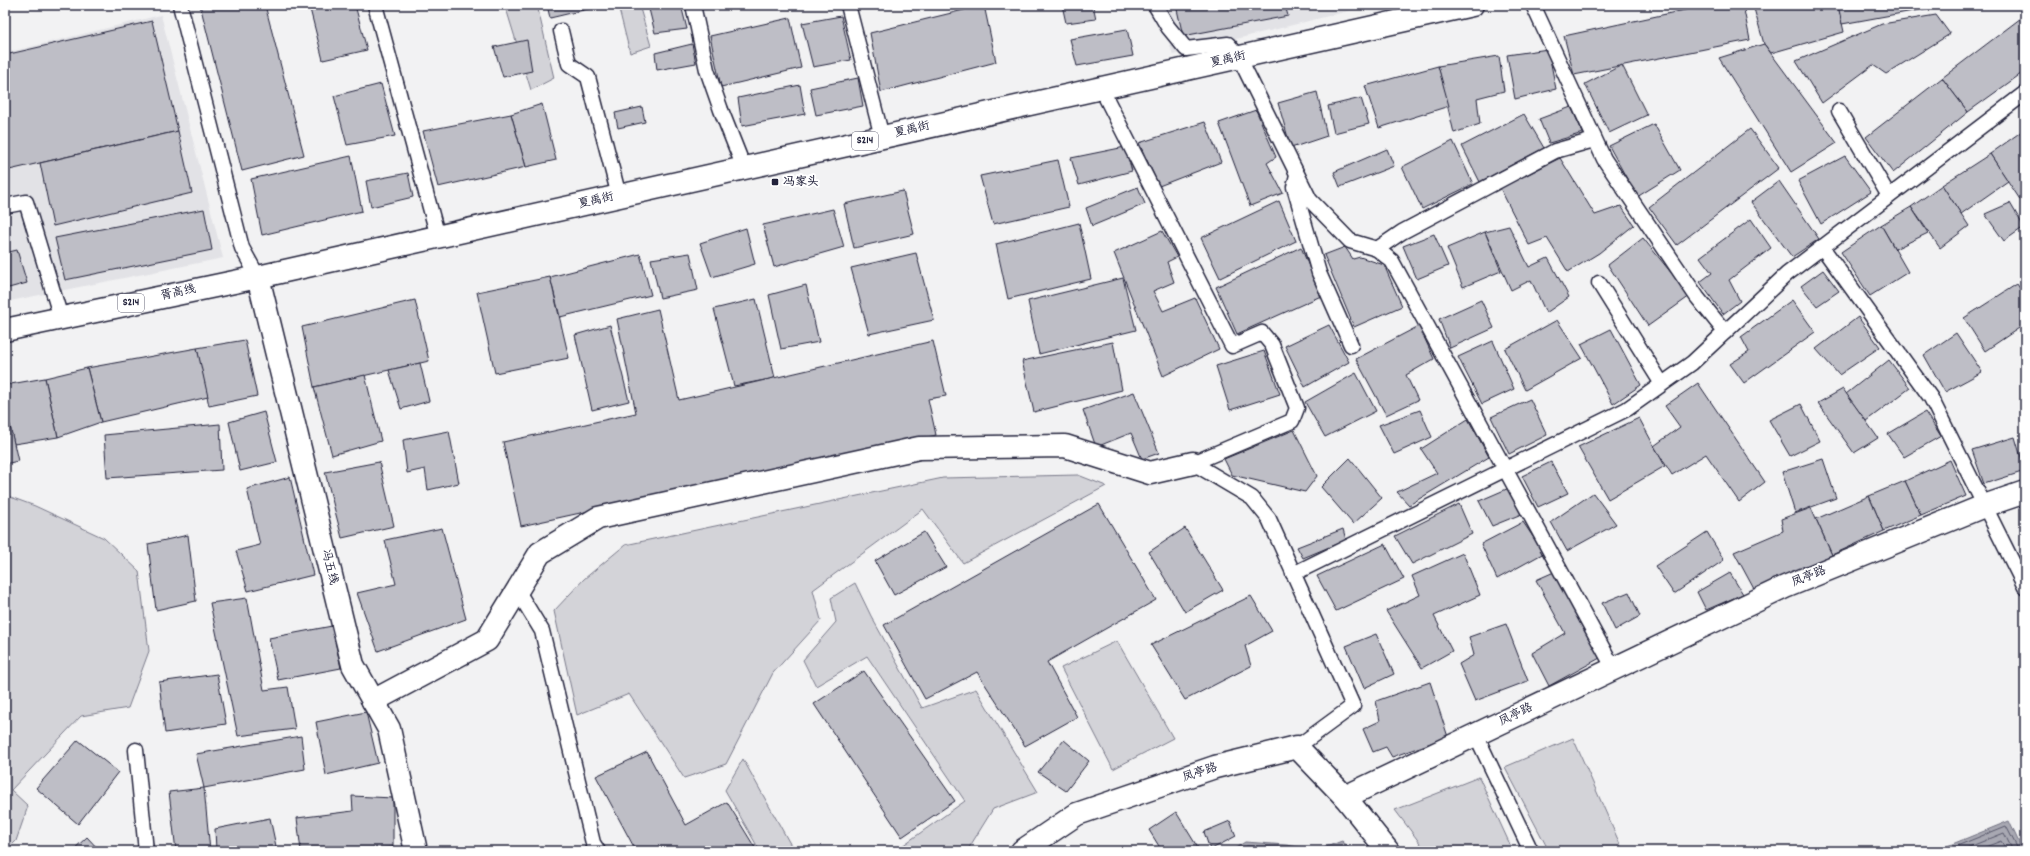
<svg xmlns="http://www.w3.org/2000/svg" width="2030" height="856" viewBox="0 0 2030 856" font-family="Dekko,'LXGW WenKai TC',sans-serif">
<style>
.built{fill:#e2e2e6}
.green{fill:#d3d3d8;stroke:#7a7a8a}
.water{fill:#a8a8b2;stroke:#727282}
.lines{fill:none;stroke-linecap:round;stroke-linejoin:round}
.shore{stroke:#58586b;stroke-width:1}
.building{fill:#bebec6;stroke:#22223b}
.service-casing{stroke:#22223b;stroke-width:17}
.minor-casing{stroke:#22223b;stroke-width:25}
.tertiary-casing{stroke:#22223b;stroke-width:25}
.primary-casing{stroke:#22223b;stroke-width:25}
.service{stroke:#fff;stroke-width:14}
.minor{stroke:#fff;stroke-width:22}
.tertiary{stroke:#fff;stroke-width:22}
.primary{stroke:#fff;stroke-width:22}
.poi-dot{fill:#22223b;stroke:#fff;stroke-width:1.5}
.labels{text-anchor:middle;dominant-baseline:central;stroke-width:4;stroke-linejoin:round;paint-order:stroke}
.shield{fill:#fff;stroke:#646476;stroke-width:1}
.shield-label{font-size:11px;font-weight:bold;fill:#22223b}
.street-label{font-size:12px;fill:#22223b;stroke:#fff}
.poi-label{font-size:12px;font-weight:bold;fill:#22223b;stroke:#fff;text-anchor:start}
</style>
<rect width="100%" height="100%" fill="#f2f2f3"/>
<filter id="ink" filterUnits="userSpaceOnUse"><feTurbulence type="fractalNoise" baseFrequency=".025" numOctaves="2"/><feDisplacementMap in="SourceGraphic" scale="8" xChannelSelector="R" yChannelSelector="G"/><feConvolveMatrix kernelMatrix="1 2 1 2 8 2 1 2 1" color-interpolation-filters="sRGB"/></filter>
<g filter="url(#ink)">
<g class="built">
<path d="M1158,5h214l-199,50z"/>
<path d="M161,15l62,243 -218,44v-249z"/>
</g>
<g class="green">
<path d="M505,5h32l17,73 -23,12z"/>
<path d="M618,5h21l12,41 -21,7z"/>
<path d="M1078,475l28,11 -143,77 -40,-54 -110,81 8,30 -48,53 -47,91 -42,14 -55,-84 -52,21 -23,-104 30,-32 41,-34 318,-67z"/>
<path d="M5,495l30,11 69,32 35,33 10,80 -21,57 -47,8 -70,74 17,16 -12,35 -10,10z"/>
<path d="M855,583l16,33 51,92 54,-19 62,103 -45,17 -26,42h-72l70,-50 -98,-145 -51,30 -13,-26 33,-38 -5,-24z"/>
<path d="M1117,641l56,97 -60,31 -52,-101z"/>
<path d="M1573,738l50,113h-74l-44,-84z"/>
<path d="M743,759l51,92h-34l-35,-61z"/>
<path d="M1479,777l34,74h-87l-31,-41z"/>
</g>
<g class="water">
<path d="M2009,821l14,30h-76l-2,-4z"/>
<path d="M1342,841l11,10h-122l14,-9 41,3 32,5z"/>
</g>
<g class="lines">
<g class="shore">
<path d="M1238,851l9,-5 52,5"/>
<path d="M1950,851l2,-3 54,-22 13,25"/>
<path d="M1959,851l45,-18 9,18"/>
<path d="M1975,851l26,-10 6,10"/>
</g>
</g>
<g class="building">
<path d="M200,5h65l39,150 -62,16z"/>
<path d="M309,5h46l12,45 -44,10z"/>
<path d="M547,5h58l-55,13z"/>
<path d="M648,5h33l6,24 -32,4z"/>
<path d="M984,5l12,57 -115,30 -11,-59z"/>
<path d="M1062,5h31l3,14 -30,4z"/>
<path d="M1176,5h109l3,11 -105,20z"/>
<path d="M1708,5h35l7,35 -176,35 -10,-39z"/>
<path d="M1753,5h85l6,27 -73,21 -7,-9z"/>
<path d="M1838,5h108l-104,19z"/>
<path d="M1936,15l14,19 -64,40 -13,-9 -51,38 -26,-42 86,-37z"/>
<path d="M2025,15v56l-57,41 -26,-34z"/>
<path d="M841,16l10,44 -38,7 -11,-44z"/>
<path d="M790,18l11,50 -80,19 -11,-51z"/>
<path d="M152,21l26,110 -173,40v-116z"/>
<path d="M1127,29l6,27 -56,10 -7,-27z"/>
<path d="M527,40l5,31 -29,6 -9,-30z"/>
<path d="M692,44l4,19 -39,7 -2,-17z"/>
<path d="M1764,44l73,99 -46,29 -72,-114z"/>
<path d="M1548,49l8,40 -41,10 -8,-44z"/>
<path d="M1499,56l5,35 -27,7 3,26 -26,9 -16,-67z"/>
<path d="M1622,65l25,50 -38,18 -24,-49z"/>
<path d="M1438,66l11,40 -70,22 -14,-42z"/>
<path d="M858,78l5,28 -47,9 -6,-27z"/>
<path d="M1942,78l26,34 -75,61 -27,-36z"/>
<path d="M381,84l14,52 -48,9 -13,-49z"/>
<path d="M800,85l5,29 -63,12 -4,-28z"/>
<path d="M1317,92l10,44 -36,12 -13,-45z"/>
<path d="M1361,98l8,26 -35,9 -6,-27z"/>
<path d="M542,104l14,56 -30,7 -15,-53z"/>
<path d="M642,107l3,15 -27,6 -3,-15z"/>
<path d="M1571,107l12,26 -34,10 -10,-24z"/>
<path d="M1256,110l20,47 -9,6 16,30 -33,13 -31,-83z"/>
<path d="M511,114l15,53 -88,20 -15,-56z"/>
<path d="M1524,114l20,34 -64,34 -18,-36z"/>
<path d="M1205,122l16,40 -62,24 -20,-43z"/>
<path d="M1654,124l26,46 -43,27 -28,-51z"/>
<path d="M1750,129l29,39 -102,77 -28,-38z"/>
<path d="M2025,129v69l-4,3 -31,-47z"/>
<path d="M178,131l14,62 -139,33 -13,-63z"/>
<path d="M1453,141l20,43 -51,25 -20,-42z"/>
<path d="M1125,147l7,24 -53,14 -8,-27z"/>
<path d="M1387,149l7,17 -54,21 -6,-15z"/>
<path d="M1990,154l18,27 -47,33 -19,-29z"/>
<path d="M351,156l11,55 -100,24 -11,-56z"/>
<path d="M1845,156l26,36 -50,32 -23,-43z"/>
<path d="M1560,158l35,57 26,-9 13,19 -35,28 -31,19 -21,-34 -18,7 -29,-57z"/>
<path d="M1058,160l11,47 -76,17 -13,-48z"/>
<path d="M408,173l5,24 -42,10 -5,-26z"/>
<path d="M1779,181l40,58 -27,18 -41,-55z"/>
<path d="M1942,185l27,41 -29,22 -29,-41z"/>
<path d="M1138,187l7,17 -53,22 -6,-18z"/>
<path d="M903,191l11,43 -60,14 -10,-44z"/>
<path d="M1279,201l17,40 -76,37 -19,-40z"/>
<path d="M2010,203l14,24 -20,14 -19,-27z"/>
<path d="M1911,207l17,26 -33,16 -14,-24z"/>
<path d="M204,209l8,41 -147,30 -10,-42z"/>
<path d="M833,209l11,38 -70,20 -11,-42z"/>
<path d="M1751,219l20,29 -42,32 11,21 -17,13 -23,-32 12,-9 -12,-16z"/>
<path d="M1079,223l12,56 -83,20 -12,-55z"/>
<path d="M1881,225l27,47 -38,24 -29,-44z"/>
<path d="M1509,226l20,41 19,-9 21,39 -23,16 -15,-33 -20,10 -26,-58z"/>
<path d="M746,228l9,36 -43,13 -12,-34z"/>
<path d="M1162,231l15,26 -10,5 7,20 -21,9 10,20 32,-13 24,51 -56,27 -49,-123z"/>
<path d="M1485,232l16,39 -38,16 -16,-39z"/>
<path d="M1434,234l14,32 -31,13 -14,-33z"/>
<path d="M1643,238l47,58 -42,30 -40,-61z"/>
<path d="M1301,247l20,49 -84,38 -21,-47z"/>
<path d="M1345,247l8,12 7,-2 24,8 18,41 -48,21 -30,-72z"/>
<path d="M17,250l10,33 -22,6v-36z"/>
<path d="M690,253l8,37 -38,8 -9,-39z"/>
<path d="M916,253l18,67 -65,14 -18,-66z"/>
<path d="M640,254l11,41 -91,22 -10,-40z"/>
<path d="M1823,270l16,21 -22,15 -16,-20z"/>
<path d="M550,277l19,81 -74,15 -18,-81z"/>
<path d="M1123,278l13,52 -97,24 -11,-53z"/>
<path d="M2017,284l8,12v28l-40,27 -21,-33z"/>
<path d="M806,285l13,57 -38,7 -12,-54z"/>
<path d="M756,299l19,79 -41,8 -20,-77z"/>
<path d="M415,300l14,61 -115,26 -12,-60z"/>
<path d="M1481,300l13,28 -44,20 -11,-29z"/>
<path d="M1792,300l23,32 -71,51 -14,-19 19,-12 -8,-15z"/>
<path d="M658,309l21,91 254,-59 13,55 -18,3 8,36 -415,91 -18,-84 133,-29 -19,-94z"/>
<path d="M1858,317l22,30 -41,28 -23,-26z"/>
<path d="M1557,320l25,38 -57,32 -20,-41z"/>
<path d="M610,325l19,76 -37,9 -17,-75z"/>
<path d="M1329,325l20,37 -44,25 -20,-41z"/>
<path d="M1419,326l15,33 -28,16 12,25 -32,15 -30,-56z"/>
<path d="M1611,329l30,56 -28,19 -32,-60z"/>
<path d="M1956,333l26,39 -37,20 -21,-37z"/>
<path d="M245,340l12,56 -48,10 -12,-58z"/>
<path d="M1493,341l21,48 -32,15 -24,-47z"/>
<path d="M1113,342l9,48 -88,22 -12,-51z"/>
<path d="M197,348l11,49 -107,25 -14,-54z"/>
<path d="M1264,351l16,43 -50,16 -14,-44z"/>
<path d="M1889,360l21,28 -44,33 -20,-27z"/>
<path d="M420,363l9,38 -28,8 -12,-39z"/>
<path d="M87,368l14,54 -43,15 -13,-59z"/>
<path d="M1356,373l20,38 -51,26 -20,-35z"/>
<path d="M365,375l16,66 -49,14 -18,-68z"/>
<path d="M45,378l13,59 -44,7 -9,-40v-19z"/>
<path d="M1698,383l67,99 -26,20 -33,-48 -34,21 -18,-29 26,-19 -15,-21z"/>
<path d="M1843,389l35,49 -24,15 -36,-50z"/>
<path d="M1134,392l25,61 -17,6 -11,-26 -35,14 -13,-37z"/>
<path d="M1530,399l17,36 -38,19 -18,-37z"/>
<path d="M5,404l13,57 -13,3z"/>
<path d="M1801,404l19,37 -30,15 -21,-36z"/>
<path d="M1420,410l12,27 -38,17 -15,-29z"/>
<path d="M264,412l13,50 -37,9 -11,-49z"/>
<path d="M1925,412l16,24 -37,21 -16,-23z"/>
<path d="M1639,418l26,48 -57,33 -30,-52z"/>
<path d="M1468,419l21,38 -80,48 -12,-13 40,-19 -16,-24z"/>
<path d="M220,424l2,46 -115,8 -3,-43z"/>
<path d="M1294,430l23,46 -12,16 -73,-17 -8,-16z"/>
<path d="M449,431l10,52 -31,7 -3,-21 -18,4 -4,-33z"/>
<path d="M2015,437l10,34 -41,13 -12,-34z"/>
<path d="M1350,458l32,40 -29,26 -32,-37z"/>
<path d="M1823,459l13,39 -41,15 -13,-41z"/>
<path d="M1950,460l16,36 -45,19 -16,-34z"/>
<path d="M379,462l15,64 -52,12 -17,-66z"/>
<path d="M1551,462l17,31 -30,14 -16,-31z"/>
<path d="M290,477l23,98 -65,16 -12,-40 24,-6 -13,-56z"/>
<path d="M1905,481l16,34 -37,16 -15,-35z"/>
<path d="M1509,488l15,25 -32,13 -13,-25z"/>
<path d="M1593,493l23,31 -49,27 -16,-29z"/>
<path d="M1869,496l15,35 -52,24 -16,-36z"/>
<path d="M1099,504l57,96 -109,62 30,55 -52,29 -48,-74 -52,27 -41,-74z"/>
<path d="M1459,504l13,30 -60,30 -17,-28z"/>
<path d="M1811,508l21,47 -78,34 -20,-37 49,-21 -2,-12z"/>
<path d="M1523,522l21,31 -47,26 -16,-35z"/>
<path d="M442,528l24,91 -88,32 -21,-58 39,-9 -11,-44z"/>
<path d="M1185,528l38,62 -38,22 -36,-60z"/>
<path d="M1343,529l3,11 -43,18 -6,-11z"/>
<path d="M924,532l22,35 -52,28 -19,-34z"/>
<path d="M1707,532l17,28 -50,34 -19,-28z"/>
<path d="M188,535l8,66 -40,9 -8,-66z"/>
<path d="M1385,544l19,35 -68,32 -19,-35z"/>
<path d="M1463,553l17,42 -46,21 18,35 -30,17 -36,-57 34,-16 -8,-19z"/>
<path d="M1554,572l46,86 -51,28 -17,-33 33,-20 -29,-53z"/>
<path d="M1730,573l13,21 -37,16 -9,-18z"/>
<path d="M1629,592l11,24 -25,14 -13,-27z"/>
<path d="M1251,596l21,35 -27,15 6,20 -66,34 -34,-55z"/>
<path d="M247,598l17,92 24,-3 7,42 -57,7 -28,-133z"/>
<path d="M1506,624l22,57 -53,20 -16,-37 15,-9 -5,-18z"/>
<path d="M332,626l9,42 -63,12 -9,-42z"/>
<path d="M1376,634l18,40 -30,14 -18,-42z"/>
<path d="M864,671l91,130 -53,36 -88,-133z"/>
<path d="M217,674l9,50 -61,9 -6,-51z"/>
<path d="M1430,682l18,55 -56,20 -6,-10 -13,5 -10,-23 17,-8 -4,-20z"/>
<path d="M366,712l12,51 -52,12 -10,-53z"/>
<path d="M301,736l4,33 -101,19 -8,-34z"/>
<path d="M78,740l40,32 -40,52 -42,-36z"/>
<path d="M1064,740l25,21 -23,30 -28,-19z"/>
<path d="M647,752l39,73 41,-23 30,49h-126l4,-2 -39,-73z"/>
<path d="M204,788l6,63h-34l-7,-59z"/>
<path d="M352,796l41,2v49l-39,4h-53l-4,-33 56,-7z"/>
<path d="M1176,812l22,36 -5,3h-31l-13,-21z"/>
<path d="M270,818l7,33h-61l-1,-22z"/>
<path d="M1230,821l6,15 -26,14 -6,-18z"/>
<path d="M87,837l13,14h-28z"/>
</g>
<g class="lines">
<g class="service-casing">
<g id="service">
<path d="M180,5l62,243 16,29"/>
<path d="M375,5l63,232"/>
<path d="M693,5l14,65 14,40 23,58"/>
<path d="M848,5l34,132"/>
<path d="M1155,5l13,22 18,22 42,-5 11,13 71,143 40,41 27,8 15,12 222,408"/>
<path d="M1533,5l71,154 93,138 28,35"/>
<path d="M561,31l8,33 19,13 31,119"/>
<path d="M1101,88l131,258 30,-13 10,12 25,63 -5,13 -99,42"/>
<path d="M1839,111l50,85"/>
<path d="M1297,175l-3,12 25,86 32,72"/>
<path d="M5,206l21,-4 35,116"/>
<path d="M1822,247l109,151 94,189"/>
<path d="M1377,249l25,-17 153,-81 39,-11"/>
<path d="M1599,283l63,101"/>
<path d="M1193,463l59,35 17,21 84,187 -56,41"/>
<path d="M1293,574l334,-165 65,-46 95,-89 238,-181"/>
<path d="M517,590l25,41 51,212 5,8"/>
<path d="M1476,735l55,116"/>
<path d="M136,750l10,101"/>
</g>
</g>
<g class="minor-casing">
<g id="minor">
<path d="M373,701l114,-61 53,-87 58,-35 321,-70 146,-2 85,27 43,-10"/>
<path d="M1345,797l440,-210 199,-81 41,-14"/>
<path d="M1022,851l55,-37 138,-47 82,-20 48,50 43,54"/>
</g>
</g>
<g class="tertiary-casing">
<path id="tertiary" d="M258,277l95,388 36,64 27,122"/>
</g>
<g class="primary-casing">
<path id="primary" d="M5,330l253,-53 1214,-272"/>
</g>
<use href="#service" class="service"/>
<use href="#minor" class="minor"/>
<use href="#tertiary" class="tertiary"/>
<use href="#primary" class="primary"/>
</g>
</g>
<rect class="poi-dot" x="771" y="178" width="8" height="8" rx="2"/>
<g class="labels">
<g class="shield">
<rect x="852" y="132" width="26" height="18" rx="3"/>
<rect x="118" y="294" width="26" height="18" rx="3"/>
</g>
<g class="shield-label">
<text x="865" y="141">S214</text>
<text x="131" y="303">S214</text>
</g>
<g class="street-label">
<text transform="translate(1228 60) rotate(-13)">夏禹街</text>
<text transform="translate(912 130) rotate(-13)">夏禹街</text>
<text transform="translate(596 201) rotate(-13)">夏禹街</text>
<text transform="translate(178 293) rotate(-12)">胥高线</text>
<text transform="translate(329 567) rotate(76)">冯五线</text>
<text transform="translate(1809 577) rotate(-22)">凤亭路</text>
<text transform="translate(1516 715) rotate(-26)">凤亭路</text>
<text transform="translate(1200 773) rotate(-18)">凤亭路</text>
</g>
<g class="poi-label">
<text x="783" y="182">冯家头</text>
</g>
</g>
<rect width="2030" height="856" fill="none" stroke="#fff" stroke-width="20"/>
<rect x="10" y="10" width="2010" height="836" fill="none" stroke="#22223b" stroke-width="1.5" filter="url(#ink)"/>
</svg>
